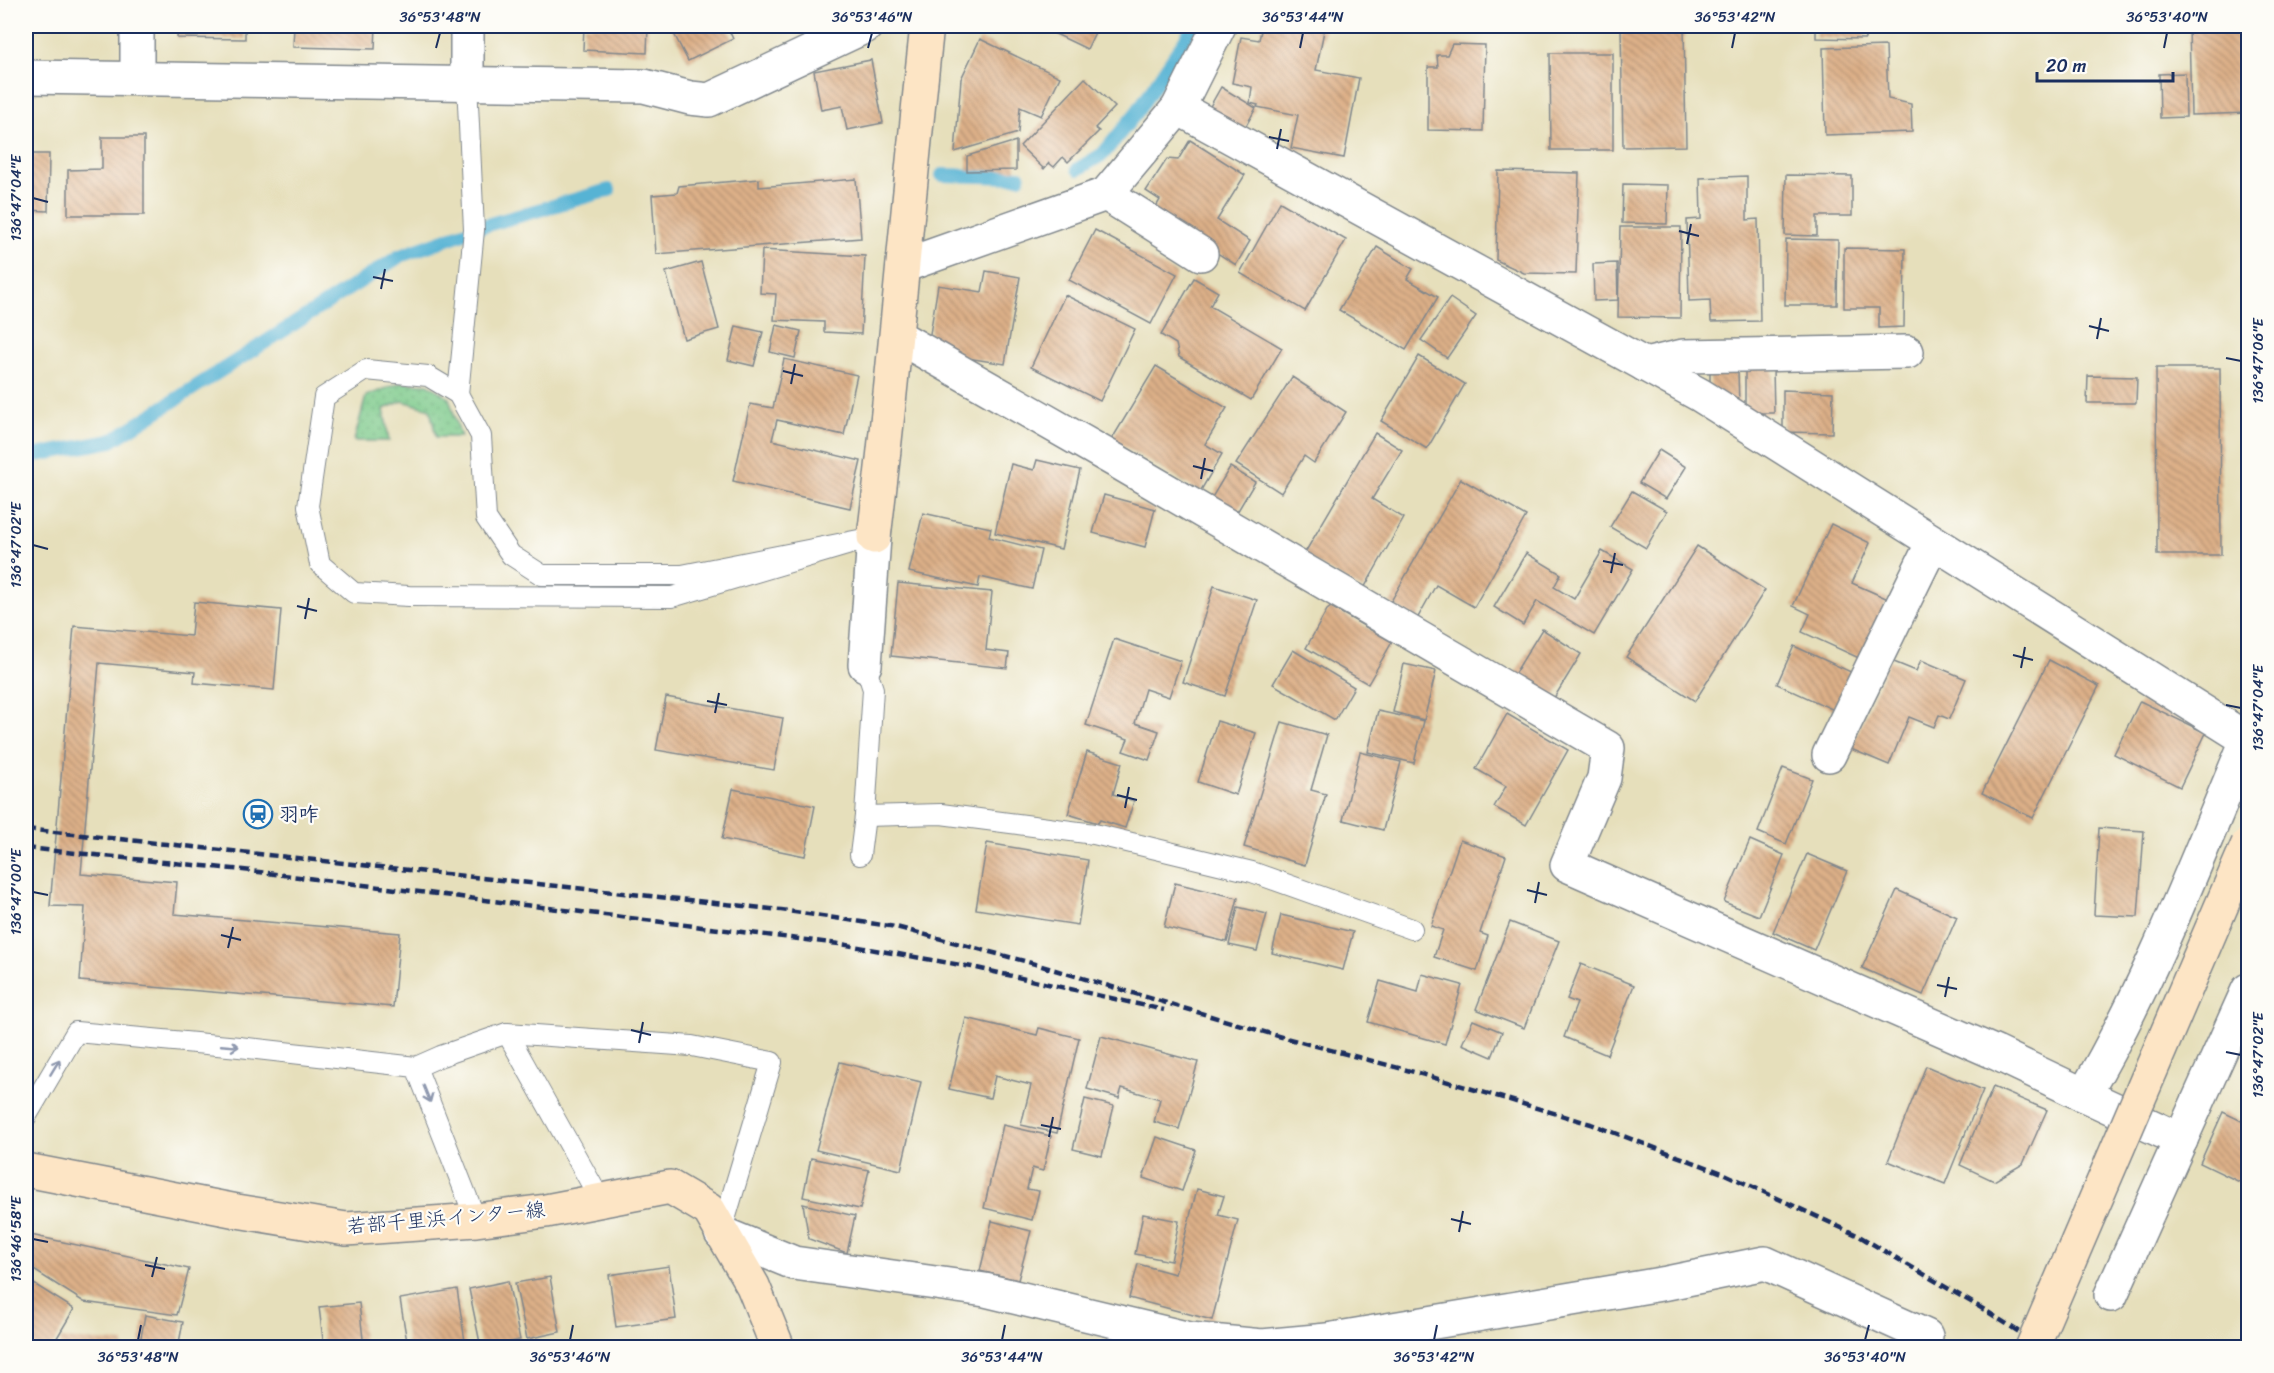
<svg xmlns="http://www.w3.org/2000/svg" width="2274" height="1373" viewBox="0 0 2274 1373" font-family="Sriracha,'Klee One',sans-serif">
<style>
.grass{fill:url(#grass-dots);stroke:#4a7c74;stroke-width:1.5}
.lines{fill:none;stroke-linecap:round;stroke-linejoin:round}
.stream{stroke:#56b3d4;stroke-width:14}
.building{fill:url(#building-back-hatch)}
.lane-casing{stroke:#80878c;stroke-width:22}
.street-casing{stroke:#80878c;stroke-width:36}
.secondary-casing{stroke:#80878c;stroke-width:36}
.lane{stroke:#fff;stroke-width:20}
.street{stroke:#fff;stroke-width:33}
.secondary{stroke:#fde5c5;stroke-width:33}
.rail{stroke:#1b2f5e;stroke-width:4.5;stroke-dasharray:9 4.5;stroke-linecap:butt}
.secondary-bridge-casing{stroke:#80878c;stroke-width:36;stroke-linecap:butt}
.secondary-bridge{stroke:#fde5c5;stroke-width:33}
.oneway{stroke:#8d97ae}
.ticks{fill:none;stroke:#1b2f5e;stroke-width:2}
.labels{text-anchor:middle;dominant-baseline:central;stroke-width:4.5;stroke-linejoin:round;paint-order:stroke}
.poi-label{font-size:20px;font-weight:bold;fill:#1b2f5e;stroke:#fdfcf7;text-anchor:start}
.street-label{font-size:20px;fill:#1b2f5e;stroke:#fdfcf7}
.neatline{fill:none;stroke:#1b2f5e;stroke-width:2}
.ticks-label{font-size:15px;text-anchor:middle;fill:#1b2f5e}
</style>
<defs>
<pattern id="grass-dots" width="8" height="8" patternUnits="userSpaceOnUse" patternTransform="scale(1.5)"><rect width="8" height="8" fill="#7ac989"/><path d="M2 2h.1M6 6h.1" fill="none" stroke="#63a473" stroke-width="1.8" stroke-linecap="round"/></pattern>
<pattern id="building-back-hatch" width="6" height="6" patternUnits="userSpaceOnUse" patternTransform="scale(1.5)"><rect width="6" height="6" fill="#ddb088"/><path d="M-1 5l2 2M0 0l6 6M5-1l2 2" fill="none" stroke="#b29072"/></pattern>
</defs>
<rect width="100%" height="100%" fill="#fdfcf7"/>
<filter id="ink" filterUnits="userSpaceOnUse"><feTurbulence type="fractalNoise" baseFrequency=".0167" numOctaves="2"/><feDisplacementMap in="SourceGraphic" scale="12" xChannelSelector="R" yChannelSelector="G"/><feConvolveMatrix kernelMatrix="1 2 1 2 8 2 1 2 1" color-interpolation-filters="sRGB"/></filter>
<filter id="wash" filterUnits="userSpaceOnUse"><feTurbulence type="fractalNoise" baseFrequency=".008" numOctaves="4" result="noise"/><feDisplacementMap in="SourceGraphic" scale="24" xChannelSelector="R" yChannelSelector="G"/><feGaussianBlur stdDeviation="1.35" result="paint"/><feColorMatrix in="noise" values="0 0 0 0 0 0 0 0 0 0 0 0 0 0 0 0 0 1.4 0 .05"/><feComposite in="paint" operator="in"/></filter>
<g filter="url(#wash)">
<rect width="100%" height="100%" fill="#e6dfbb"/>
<path class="grass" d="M400,383l28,1 21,14 12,39h-25l-6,-28 -27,-8 -19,8 5,32h-35l12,-45z"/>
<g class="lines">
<g class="stream">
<path d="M1078,169l25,-15 34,-42 57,-86"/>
<path d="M942,175l77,2"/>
<path d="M26,457l85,-16 289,-185 83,-30 126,-36"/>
</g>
</g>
<g id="blocks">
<g class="building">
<path d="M178,26h67v13l-68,-1z"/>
<path d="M294,26h82l-1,23 -82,-2z"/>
<path d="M584,26h64l-1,27 -64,-3z"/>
<path d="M670,26h57l6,13 -45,22z"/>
<path d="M1039,26h59l-11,23z"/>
<path d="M1262,26h63l-9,44 43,8 -15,80 -53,-10 7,-33 -41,-8 1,-2 -8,-2 2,-16 -20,-4 9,-46 18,3z"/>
<path d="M1621,26h63l2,120 -63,1z"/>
<path d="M1816,26h50l-1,13 -49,-1z"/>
<path d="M2189,26h59v87l-57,2z"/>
<path d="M980,39l80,38 -19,39 -21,-9 -2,26 -63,19 6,-73z"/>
<path d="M1452,44l33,1 -2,86 -55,-1v-63h10l-1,-12h10z"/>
<path d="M1886,46l2,53 23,5 1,28 -87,3 -2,-87z"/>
<path d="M1550,53h63v97h-62z"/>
<path d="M871,60l12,63 -36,7 -5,-24 -21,4 -7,-39z"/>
<path d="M2185,73l1,44 -26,1 -1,-44z"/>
<path d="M1085,78l30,29 -20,21 4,3 -31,31 -5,-5 -9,10 -5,-4 -5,6 -24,-23z"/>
<path d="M1221,87l35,21 -13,23 -35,-21z"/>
<path d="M102,137h42v78h-76v-45l34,-1z"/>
<path d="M1190,140l55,35 -28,45 33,21 -14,24 -83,-53 7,-12 -14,-9 21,-32 11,1z"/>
<path d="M1016,141v29l-49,1v-15z"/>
<path d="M26,154h23l-1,57 -22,-1z"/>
<path d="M1498,171l81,2 -3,101 -52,-1 -28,-13z"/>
<path d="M1786,175l66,1v40h-35v20l-32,-1z"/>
<path d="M1747,176v44l11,-1 2,102 -49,1 -1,-22 -21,1 -2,-81 14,-1 -1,-41z"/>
<path d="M759,179v8l97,-8 5,59 -205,16 -4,-59 25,-2 2,-7z"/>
<path d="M1623,184l45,1 -1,39 -45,-1z"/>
<path d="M1280,202l66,38 -41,71 -65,-38z"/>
<path d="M1620,227h61l-1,91 -62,-1z"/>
<path d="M1095,230l82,44 -26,50 -82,-44z"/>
<path d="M1786,239l52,1 -1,65h-52z"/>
<path d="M1377,247l36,22 -6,10 31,18 -32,53 -67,-40z"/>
<path d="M1844,248l61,1 -1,78 -25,1v-20h-35z"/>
<path d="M762,250l103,6 -4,78 -37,-2v-10l-50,-2 2,-26 -16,-1z"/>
<path d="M701,262l18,67 -35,10 -18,-67z"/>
<path d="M1617,263l1,37 -24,1 -1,-37z"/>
<path d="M986,271l34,6 -15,87 -44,-7 -32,-17 9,-55 44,7z"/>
<path d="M1194,278l24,14 -8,14 72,42 -31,52 -72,-43 -3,-13 -15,-9z"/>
<path d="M1065,295l70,34 -35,72 -69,-34z"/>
<path d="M1450,298l26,18 -29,42 -26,-18z"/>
<path d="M776,325l25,6 -6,27 -25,-6z"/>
<path d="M736,326l27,6 -9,34 -26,-6z"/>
<path d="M1419,356l46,28 -38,65 -46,-28z"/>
<path d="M784,359l73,16 -13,60 -67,-15 -5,20 89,21 -11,47 -117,-27 17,-77 23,4z"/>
<path d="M1156,366l71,42 -22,36 17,10 -22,38 -88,-53z"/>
<path d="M1745,368h28l1,45h-29z"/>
<path d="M2156,368h64l1,187h-64z"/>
<path d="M1710,371h28l1,35 -29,-19z"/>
<path d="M2088,376l49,1 -1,26h-49z"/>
<path d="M1292,377l54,35 -32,51 -10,-7 -23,37 -45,-29z"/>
<path d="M1783,390l50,2 -1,41 -49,-1z"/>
<path d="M1375,433l27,17 -30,49 32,19 -41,72 -60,-34z"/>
<path d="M1659,450l27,17 -20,32 -27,-16z"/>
<path d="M1037,460l43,10 -19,79 -66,-16 16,-69 23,6z"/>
<path d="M1230,467l25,15 -19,32 -25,-15z"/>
<path d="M1461,479l65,37 -52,91 -38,-22 -19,34 -27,-16z"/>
<path d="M1632,491l35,20 -21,37 -36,-21z"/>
<path d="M1104,495l51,14 -10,38 -52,-14z"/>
<path d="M923,513l68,15 -2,9 52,13 -9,39 -52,-12 -2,10 -69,-15z"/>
<path d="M1831,524l39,19 -18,40 36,16 -27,60 -59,-27 8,-18 -17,-8z"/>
<path d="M1697,546l68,44 -70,111 -69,-44z"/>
<path d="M1602,551l31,18 -39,66 -57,-34 -14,24 -29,-18 32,-54 35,21 -7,13 20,12z"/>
<path d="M898,583l94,9 -6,58 23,3 -2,15 -116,-12z"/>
<path d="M1214,586l43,14 -32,96 -42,-14z"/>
<path d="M194,602l87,8 -7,80 -80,-7 1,-11 -96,-9 -18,211 96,8 -3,32 226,19 -7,74 -313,-26 5,-74 -35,-1 24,-280 117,10z"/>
<path d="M1331,607l61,35 -24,42 -62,-36 21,-38z"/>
<path d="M1542,629l39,25 -30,49 -39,-25z"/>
<path d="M1114,639l67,22 -12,36 -24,-8 -10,34 24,8 -10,29 -26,-9 5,-12 -42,-14z"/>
<path d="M1794,646l57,26 -17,38 -57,-26z"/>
<path d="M1293,650l61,37 -19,33 -62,-36z"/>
<path d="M1889,660l27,11 5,-11 45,19 -17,40 -10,-4 -5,12 -25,-10 -20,48 -38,-16z"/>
<path d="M2049,660l50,26 -66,132 -51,-25z"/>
<path d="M1404,664l32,7 -12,49 -31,-8z"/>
<path d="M666,697l117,21 -9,52 -118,-20z"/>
<path d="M2140,701l66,32 -26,54 -66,-33z"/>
<path d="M1378,711l46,10 -10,42 -46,-11z"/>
<path d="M1507,714l61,36 -42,75 -32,-18 12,-21 -30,-17z"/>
<path d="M1217,721l39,12 -20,62 -38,-13z"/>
<path d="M1282,722l45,13 -16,55 15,4 -21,71 -61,-18z"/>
<path d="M1087,752l35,11 -9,31 21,7 -9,27 -25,-8 -2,3 -30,-9z"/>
<path d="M1360,752l41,10 -18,68 -40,-10z"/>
<path d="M1783,768l29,11 -26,65 -28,-12z"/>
<path d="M733,789l82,17 -10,50 -83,-17z"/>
<path d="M2099,828l45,3 -6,86 -44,-2z"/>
<path d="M1460,840l46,16 -26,77 8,3 -11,35 -43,-14 9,-27 -12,-4z"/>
<path d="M1750,840l34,15 -25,61 -35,-14z"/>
<path d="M987,843l101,17 -10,65 -102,-16z"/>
<path d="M1807,854l40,17 -33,79 -41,-18z"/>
<path d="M1175,883l63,15 -11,44 -63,-15z"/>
<path d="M1897,890l60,27 -34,78 -61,-27z"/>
<path d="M1238,907l29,7 -10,37 -28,-6z"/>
<path d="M1281,915l72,17 -10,38 -71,-17z"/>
<path d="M1510,922l49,19 -35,87 -48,-19z"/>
<path d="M1581,964l53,21 -27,70 -43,-18 13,-34 -10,-4z"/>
<path d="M1422,974l40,11 -17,59 -77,-22 12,-41 38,11z"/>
<path d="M966,1018l71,17 2,-7 40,10 -22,95 -36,-8 10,-40 -36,-9 -5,22 -41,-9z"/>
<path d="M1473,1020l29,12 -10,25 -30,-13z"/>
<path d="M1101,1036l97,26 -19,67 -25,-7 6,-23 -38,-11 -3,10 -32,-9z"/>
<path d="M840,1062l81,20 -20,88 -85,-20z"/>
<path d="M1926,1066l57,24 -38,94 -57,-23z"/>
<path d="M1993,1087l54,23 -24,54 -29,17 -34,-16z"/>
<path d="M1085,1099l29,7 -12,50 -29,-7z"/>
<path d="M2223,1112l25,12v62l-48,-23z"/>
<path d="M1003,1125l48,11 -8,35 -11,-3 -5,21 12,2 -7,29 -48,-12z"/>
<path d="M1157,1137l39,13 -14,41 -39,-13z"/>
<path d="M811,1158l58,12 -9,39 -57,-12z"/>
<path d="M1197,1189l27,7 -6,19 20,5 -26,100 -83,-22 9,-34 37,10z"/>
<path d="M803,1204l52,12 -8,37 -38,-14z"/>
<path d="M1143,1214l36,7 -8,40 -36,-7z"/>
<path d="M992,1221l39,10 -13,49 -38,-9z"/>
<path d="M26,1234l163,35 -12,46 -93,-13 -58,-37z"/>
<path d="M669,1266l7,53 -60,8 -7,-52z"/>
<path d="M550,1277l10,55 -33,7 -12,-56z"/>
<path d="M26,1279l48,30 -23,39h-25z"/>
<path d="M508,1281l12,59 -39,8 -12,-59z"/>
<path d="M457,1289l9,59h-58l-8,-49z"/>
<path d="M359,1303l5,45h-40l-5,-41z"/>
<path d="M145,1315l38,7 -5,26h-39z"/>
<path d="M60,1339l64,3v6h-64z"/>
</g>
</g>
</g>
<g filter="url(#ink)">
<use href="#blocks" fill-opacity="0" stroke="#80878c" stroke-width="1.5"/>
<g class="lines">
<g class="lane-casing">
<g id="lane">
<path d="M366,370l62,6 30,18 23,42 5,82 25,37 31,20h140l192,-38 -202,60 -263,-1 -55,-3 -34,-29 -12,-58 16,-109z"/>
<path d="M458,394l16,-164 -7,-147"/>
<path d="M865,816l76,-2 153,20 158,38 160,57"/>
<path d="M860,855l5,-39 8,-127 -8,-24"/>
<path d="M507,1033l94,168"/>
<path d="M416,1067l25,-11 66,-23 185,13 80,16 -51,171"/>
<path d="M26,1117l50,-85 163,15 177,20 60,153"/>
</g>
</g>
<g class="street-casing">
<g id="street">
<path d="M467,26v57"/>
<path d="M26,77l618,9 46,12 19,2 157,-74"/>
<path d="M137,78v-52"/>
<path d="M1178,108l522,287 548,345"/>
<path d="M1106,194l95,60"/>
<path d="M903,266l203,-72 72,-86 41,-82"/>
<path d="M897,336l221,126 490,286 -4,30 -37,87 429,188 88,42c67,-113 113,-237 164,-357"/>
<path d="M1645,365l38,-9 224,-4"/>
<path d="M865,665l9,-128"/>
<path d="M1829,755l104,-213"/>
<path d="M2084,1095l97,45"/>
<path d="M721,1233l73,30 191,27 205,49 72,7 65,-6 340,-57 98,-20 161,73 -5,12"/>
<path d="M2111,1295l137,-305"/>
</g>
</g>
<g class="secondary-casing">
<g id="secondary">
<path d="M874,537c21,-170 34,-341 53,-511"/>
<path d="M26,1170l211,41 109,18 130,-9 70,-9 124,-24 39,23 44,76 25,62"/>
</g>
</g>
<use href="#lane" class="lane"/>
<use href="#street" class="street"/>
<use href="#secondary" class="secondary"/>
<g class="rail">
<path d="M26,829l755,81 115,17 132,35 250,74 140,37 173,51 134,50 134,62 129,76 56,36"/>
<path d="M26,848l217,22 604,75 125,22 192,43"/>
</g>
<g class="secondary-bridge-casing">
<path id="secondary-bridge" d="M2032,1348l216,-504"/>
</g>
<use href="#secondary-bridge" class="secondary-bridge"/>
</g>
<defs><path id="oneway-shaft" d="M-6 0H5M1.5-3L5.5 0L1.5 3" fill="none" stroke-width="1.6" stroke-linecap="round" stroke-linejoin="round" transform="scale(1.5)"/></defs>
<g class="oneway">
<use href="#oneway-shaft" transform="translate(230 1046) rotate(5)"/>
<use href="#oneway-shaft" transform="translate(55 1067) rotate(-59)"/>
<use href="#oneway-shaft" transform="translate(427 1094) rotate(68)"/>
</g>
</g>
<path class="ticks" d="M436,48l4,-15M868,48l4,-15M1300,48l3,-15M1732,48l3,-15M2164,48l3,-15M1269,137l20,4M1277,149l4,-20M33,198l15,4M1679,231l20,5M1687,244l4,-20M373,277l20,4M381,289l4,-20M2089,326l20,5M2097,339l4,-21M2226,358l15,3M783,371l20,5M791,384l4,-20M1193,466l20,5M1201,479l4,-21M33,545l15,4M1603,561l20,4M1611,573l4,-20M297,606l20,5M305,619l4,-21M2013,655l20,5M2021,668l4,-21M707,701l20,4M2226,705l15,3M715,713l4,-20M1117,795l20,5M1125,808l4,-21M1527,890l20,5M33,892l15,3M1535,903l4,-21M221,935l20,5M228,948l5,-21M1937,985l20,4M1945,997l4,-20M631,1030l20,5M639,1043l4,-21M2226,1052l15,3M1041,1125l20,4M1049,1137l4,-20M1451,1219l20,5M1459,1232l4,-21M33,1239l15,3M145,1265l20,4M152,1277l5,-20M138,1340l3,-15M570,1340l3,-15M1002,1340l3,-15M1434,1340l3,-15M1865,1340l4,-15"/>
<defs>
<g id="station-ring" transform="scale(1.5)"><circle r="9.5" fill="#fdfcf7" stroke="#1f6fb2" stroke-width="1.5"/><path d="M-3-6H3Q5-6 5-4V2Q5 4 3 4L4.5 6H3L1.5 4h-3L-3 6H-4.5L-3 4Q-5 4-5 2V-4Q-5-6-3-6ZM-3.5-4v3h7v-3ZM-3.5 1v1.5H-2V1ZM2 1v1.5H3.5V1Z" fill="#1f6fb2"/></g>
</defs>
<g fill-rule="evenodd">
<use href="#station-ring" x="258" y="814"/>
</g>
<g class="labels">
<g class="poi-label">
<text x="279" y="814">羽咋</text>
</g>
<g class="street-label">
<text transform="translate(446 1218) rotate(-5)">若部千里浜インター線</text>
</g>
</g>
<rect width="2274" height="1373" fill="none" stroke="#fdfcf7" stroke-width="66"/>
<path d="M2037 72v9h136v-9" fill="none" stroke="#1b2f5e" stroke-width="3"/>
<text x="2046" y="72" font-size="18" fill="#1b2f5e" stroke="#fdfcf7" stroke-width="4.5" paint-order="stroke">20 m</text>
<rect x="33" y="33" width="2208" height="1307" class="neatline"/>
<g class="ticks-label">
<text x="440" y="22">36°53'48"N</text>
<text x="872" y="22">36°53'46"N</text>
<text x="1303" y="22">36°53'44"N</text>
<text x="1735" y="22">36°53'42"N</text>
<text x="2167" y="22">36°53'40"N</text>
<text transform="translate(16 198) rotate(-90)" y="5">136°47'04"E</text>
<text transform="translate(2258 361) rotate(-90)" y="5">136°47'06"E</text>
<text transform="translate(16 545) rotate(-90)" y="5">136°47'02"E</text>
<text transform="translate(2258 708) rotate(-90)" y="5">136°47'04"E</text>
<text transform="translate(16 892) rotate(-90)" y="5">136°47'00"E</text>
<text transform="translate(2258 1055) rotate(-90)" y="5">136°47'02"E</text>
<text transform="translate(16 1239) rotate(-90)" y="5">136°46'58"E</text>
<text x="138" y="1362">36°53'48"N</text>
<text x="570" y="1362">36°53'46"N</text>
<text x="1002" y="1362">36°53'44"N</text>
<text x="1434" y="1362">36°53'42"N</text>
<text x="1865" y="1362">36°53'40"N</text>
</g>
</svg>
